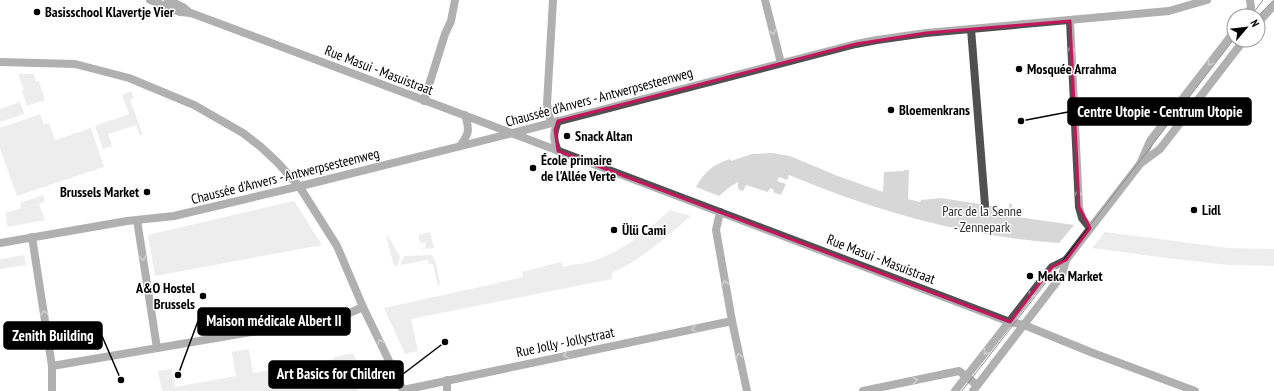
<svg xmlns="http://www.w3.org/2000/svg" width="1274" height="391" viewBox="0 0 1274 391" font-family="'PT Sans Narrow',sans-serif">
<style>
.green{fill:#d7d7d7}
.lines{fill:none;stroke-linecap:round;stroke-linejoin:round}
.street{stroke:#505050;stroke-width:8}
.tram{stroke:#000;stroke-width:1}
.oneway{stroke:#969696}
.marked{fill:none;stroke:#c2185b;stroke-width:3;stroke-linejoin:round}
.poi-dot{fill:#000;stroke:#fff;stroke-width:1.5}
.labels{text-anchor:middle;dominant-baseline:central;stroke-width:3;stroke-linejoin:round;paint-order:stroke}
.poi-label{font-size:14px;font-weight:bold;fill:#000;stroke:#fff;text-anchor:start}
.street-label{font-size:14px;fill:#000;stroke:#fff}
.park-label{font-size:14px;fill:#2e2e2e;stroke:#fff}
.leader{fill:none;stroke:#000;stroke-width:1.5}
.callout-dot{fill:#000;stroke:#fff;stroke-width:1.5}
.callout{fill:#000;stroke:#000;stroke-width:1.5}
.callout-label{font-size:15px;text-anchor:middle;font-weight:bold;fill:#fff}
</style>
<rect width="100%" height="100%" fill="#fff"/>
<g class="green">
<path d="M18,74h16l2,8 3,-1 6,19 -18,6 -5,-15 2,-1z"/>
<path d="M131,91l3,7 -4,2 13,35h-3l-4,-10 -28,9 4,12 -9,3 -8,-23 34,-12 -7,-19z"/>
<path d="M20,102l4,12 -24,8v-13z"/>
<path d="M40,114l4,11 5,-2 6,17 36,-12 13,39 -87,29 -17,-48v-20z"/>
<path d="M772,153l18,3 48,20 45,16 1,-20 20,-1v-1h5l-1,29 12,3 1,-2 20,-2 51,8v1l17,2v-5h3l-1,12 63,9 -15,18c-96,-7 -181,-31 -270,-68l-2,5 -8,-3 -2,4 9,3 -5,11 -8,-3 1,-2 -4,-2 -2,4 -22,-7 -3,6 -5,-2v-7l-7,4 -12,10 -23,-9c8,-15 18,-23 34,-28l1,2 21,-7z"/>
<path d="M43,195l2,6 -6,3 6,16 -38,7 -1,-14 15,-5 -1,-5z"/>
<path d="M294,201l28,44 -167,31 -7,-41z"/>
<path d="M670,210l21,6c-26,22 -49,43 -79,57v6l-201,40 7,32 -13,3 -21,-46 114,-25 25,-6 -1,-5 39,-10 2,5c9,-3 21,-3 30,-6 30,-10 54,-30 77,-51z"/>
<path d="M430,232l4,16 -13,1 5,-2 -1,-5 -5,1 -2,-8z"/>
<path d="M1105,232l124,16 45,1v17l-45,-1 -55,-6 -82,-11z"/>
<path d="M386,236h2l12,21 -2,8 -4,1z"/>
<path d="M24,255l2,10 -26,4v-10z"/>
<path d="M432,255l4,8 4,21 -2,2 -5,-22h-4l-1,-4 -28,5 4,-9z"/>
<path d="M249,349l4,24 81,-14v-2l19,-4 13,28 -9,4 1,6h-196l-4,-20 14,-2 3,18 61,-11 -4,-24z"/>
</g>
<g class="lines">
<g class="street">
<path d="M150,0l30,12 11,1 286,107 533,202 14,3 69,28 102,38"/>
<path d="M168,0l15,7 7,6"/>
<path d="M765,0l16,63"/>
<path d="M1245,16l6,-8 -1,-8"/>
<path d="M1070,21l9,186 3,11 8,10"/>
<path d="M1258,23l16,-18"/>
<path d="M971,29l14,176"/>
<path d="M0,62l75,2 54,14 65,27 49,28 18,14 16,15 22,24 38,60 26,61 40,83 329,-69"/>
<path d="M424,101l21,-67 6,-13 4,-21"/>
<path d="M558,121c-5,13 -5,18 0,30"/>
<path d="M551,123l-4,-19 6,-104"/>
<path d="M460,146c9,-12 10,-16 5,-31"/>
<path d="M1141,163l19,-14 84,-109"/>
<path d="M720,212l-4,18 16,91 15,70"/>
<path d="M137,220l20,128"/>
<path d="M32,237l20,129v25"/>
<path d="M0,243l127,-22 47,-5 139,-33 200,-50 343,-89 21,-4 49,-7 243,-22 38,-11"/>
<path d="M52,366l282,-48 11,-3 18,-8"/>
<path d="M447,391v-11"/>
<path d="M863,391l96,-20 18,14"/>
<path d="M955,391l97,-124 14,-7"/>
<path d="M973,391l89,-116 4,-15 74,-96 10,-23 84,-109"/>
</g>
<g class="tram">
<path d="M1251,16l12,-16"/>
<path d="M1258,16l16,-16"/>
<path d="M962,391l272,-352"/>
</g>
</g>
<defs><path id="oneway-chevron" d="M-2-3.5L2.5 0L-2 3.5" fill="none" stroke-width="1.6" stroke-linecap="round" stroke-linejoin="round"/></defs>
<g class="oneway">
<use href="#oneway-chevron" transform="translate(773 32) rotate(76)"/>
<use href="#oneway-chevron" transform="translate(1071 49) rotate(-93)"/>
<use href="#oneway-chevron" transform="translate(1210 63) rotate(128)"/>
<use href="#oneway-chevron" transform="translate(1078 193) rotate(-93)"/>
<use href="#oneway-chevron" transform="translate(143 258) rotate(81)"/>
<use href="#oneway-chevron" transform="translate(725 283) rotate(-100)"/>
<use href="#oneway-chevron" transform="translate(1031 295) rotate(127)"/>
<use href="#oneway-chevron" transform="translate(44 313) rotate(-99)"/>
<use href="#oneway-chevron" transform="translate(694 329) rotate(168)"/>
<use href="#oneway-chevron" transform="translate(380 342) rotate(-116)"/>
<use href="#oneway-chevron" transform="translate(986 352) rotate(129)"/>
<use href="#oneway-chevron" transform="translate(566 355) rotate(168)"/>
<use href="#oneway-chevron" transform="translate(739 356) rotate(-102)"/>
<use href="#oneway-chevron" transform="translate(915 380) rotate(-12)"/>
</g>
<path d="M0 0H1274V391H0ZM1070,21l9,186 11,21 -24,32 -14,7 -42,55 -452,-171 -3,-21 3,-9 298,-77 70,-11z" fill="#fff" fill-opacity=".55" fill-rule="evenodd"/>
<path class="marked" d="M1070,21l9,186 11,21 -24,32 -14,7 -42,55 -452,-171 -3,-21 3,-9 298,-77 70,-11z"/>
<g class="poi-dot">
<circle cx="37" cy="12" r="4"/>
<circle cx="1019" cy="69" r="4"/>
<circle cx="891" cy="110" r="4"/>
<circle cx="567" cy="136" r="4"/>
<circle cx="533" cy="168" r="4"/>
<circle cx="147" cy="192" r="4"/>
<circle cx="1194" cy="210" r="4"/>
<circle cx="614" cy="230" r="4"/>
<circle cx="1030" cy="276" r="4"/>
<circle cx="203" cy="296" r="4"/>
</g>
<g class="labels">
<g class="poi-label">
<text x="45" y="12">Basisschool Klavertje Vier</text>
<text x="1027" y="69">Mosquée Arrahma</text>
<text x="899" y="110">Bloemenkrans</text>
<text x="575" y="136">Snack Altan</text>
<text x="541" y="160">École primaire<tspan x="541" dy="16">de l'Allée Verte</tspan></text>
<text x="139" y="192" text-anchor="end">Brussels Market</text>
<text x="1202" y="210">Lidl</text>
<text x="622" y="230">Ülü Cami</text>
<text x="1038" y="276">Meka Market</text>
<text x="195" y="288" text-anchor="end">A&amp;O Hostel<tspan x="195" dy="16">Brussels</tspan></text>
</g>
<g class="street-label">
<text transform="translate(379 70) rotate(21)">Rue Masui - Masuistraat</text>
<text transform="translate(599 97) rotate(-15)">Chaussée d'Anvers - Antwerpsesteenweg</text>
<text transform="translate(285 176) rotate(-14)">Chaussée d'Anvers - Antwerpsesteenweg</text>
<text transform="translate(881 259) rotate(21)">Rue Masui - Masuistraat</text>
<text transform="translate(565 342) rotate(-12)">Rue Jolly - Jollystraat</text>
</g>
<g class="park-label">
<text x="982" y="211">Parc de la Senne<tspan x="982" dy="16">- Zennepark</tspan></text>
</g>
</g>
<path class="leader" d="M1021 121L1068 112M178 375L198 321M121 380L102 336M445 342L403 374"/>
<g class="callout-dot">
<circle cx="1021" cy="121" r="4"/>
<circle cx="178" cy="375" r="4"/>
<circle cx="121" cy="380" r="4"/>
<circle cx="445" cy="342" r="4"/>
</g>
<g class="callout">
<rect x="1068" y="98" width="183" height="27" rx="4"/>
<rect x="198" y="308" width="152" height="27" rx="4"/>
<rect x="4" y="322" width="98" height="27" rx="4"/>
<rect x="269" y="361" width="134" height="27" rx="4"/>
</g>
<g class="callout-label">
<text x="1160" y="117">Centre Utopie - Centrum Utopie</text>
<text x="274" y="326">Maison médicale Albert II</text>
<text x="53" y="341">Zenith Building</text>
<text x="336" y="379">Art Basics for Children</text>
</g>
<g transform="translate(1246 28) rotate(62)"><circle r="19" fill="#ffffff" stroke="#999999"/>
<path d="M0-3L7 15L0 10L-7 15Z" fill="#000000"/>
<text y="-6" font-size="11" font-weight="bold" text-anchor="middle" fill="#000000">N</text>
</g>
</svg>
